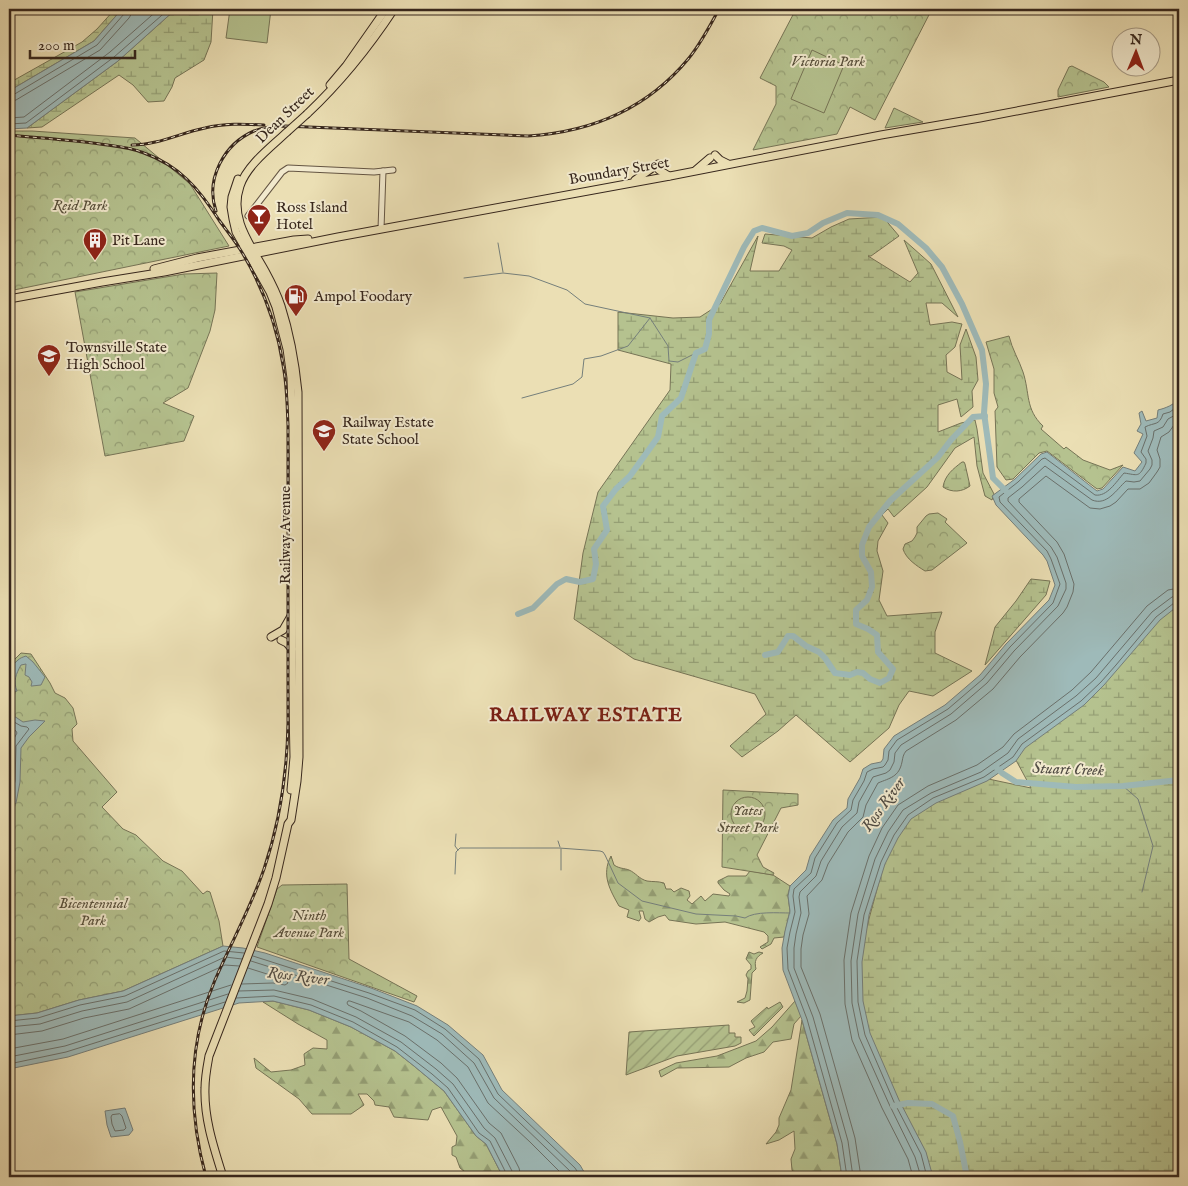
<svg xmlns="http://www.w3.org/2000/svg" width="1188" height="1186" viewBox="0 0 1188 1186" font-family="'IM FELL English',serif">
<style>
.forest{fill:url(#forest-firs);stroke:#767456}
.wetland{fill:url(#wetland-marsh);stroke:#767456}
.park{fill:url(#park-crowns);stroke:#767456}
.garden{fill:url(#garden-furrows);stroke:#767456}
.pitch{fill:#b5c28f;stroke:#767456}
.water{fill:#9ebab9;stroke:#757f7b}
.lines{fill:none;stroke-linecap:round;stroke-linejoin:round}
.shore{stroke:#6a706b;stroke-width:1}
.stream{stroke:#757f7b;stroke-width:1}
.river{stroke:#9ebab9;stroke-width:6}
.minor-casing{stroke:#645543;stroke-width:7}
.major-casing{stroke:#37271d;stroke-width:9}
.minor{stroke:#f2eace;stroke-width:5}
.major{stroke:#ebdfb4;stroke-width:7}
.rail-casing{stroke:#37271d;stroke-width:3}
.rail{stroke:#f2eace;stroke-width:1;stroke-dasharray:4;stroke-linecap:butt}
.major-bridge-casing{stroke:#37271d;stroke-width:9;stroke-linecap:butt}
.major-bridge{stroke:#ebdfb4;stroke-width:7}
.labels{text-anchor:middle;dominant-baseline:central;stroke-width:4;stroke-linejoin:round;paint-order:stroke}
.park-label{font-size:15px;font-style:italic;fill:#564e3a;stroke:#f2eace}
.street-label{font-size:15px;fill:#37271d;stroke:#f2eace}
.poi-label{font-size:15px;fill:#37271d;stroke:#f2eace;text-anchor:start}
.water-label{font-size:16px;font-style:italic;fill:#514c44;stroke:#f2eace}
.district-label{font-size:20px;font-weight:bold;letter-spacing:1px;fill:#7a1f14;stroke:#f2eace}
</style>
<defs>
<pattern id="forest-firs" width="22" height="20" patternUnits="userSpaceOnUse" patternTransform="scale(1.25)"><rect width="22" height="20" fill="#b5c28f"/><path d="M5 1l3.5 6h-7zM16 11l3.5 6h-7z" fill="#949e74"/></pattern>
<pattern id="wetland-marsh" width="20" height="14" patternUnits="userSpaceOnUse" patternTransform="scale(1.25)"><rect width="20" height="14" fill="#b5c28f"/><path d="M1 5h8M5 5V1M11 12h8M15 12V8" fill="none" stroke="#949e74"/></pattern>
<pattern id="park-crowns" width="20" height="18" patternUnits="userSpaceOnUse" patternTransform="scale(1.25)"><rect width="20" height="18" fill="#b5c28f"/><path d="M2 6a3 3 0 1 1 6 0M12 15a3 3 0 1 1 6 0" fill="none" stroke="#949e74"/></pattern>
<pattern id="garden-furrows" width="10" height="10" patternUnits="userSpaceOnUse" patternTransform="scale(1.25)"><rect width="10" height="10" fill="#b5c28f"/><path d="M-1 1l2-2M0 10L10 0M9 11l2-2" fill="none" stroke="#949e74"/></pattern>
</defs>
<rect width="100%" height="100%" fill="#ebdfb4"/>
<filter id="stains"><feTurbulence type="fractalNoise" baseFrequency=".004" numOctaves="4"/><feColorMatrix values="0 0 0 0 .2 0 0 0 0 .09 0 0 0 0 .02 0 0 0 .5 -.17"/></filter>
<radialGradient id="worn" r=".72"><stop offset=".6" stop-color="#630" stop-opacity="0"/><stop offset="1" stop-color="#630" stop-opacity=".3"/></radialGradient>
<g class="forest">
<path d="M611,856l3,9c6,4 10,3 15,5 7,3 10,9 18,11 6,1 10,0 17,2l2,6h5l3,3 7,-4 8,3 1,5 -3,4 5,4 9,-8 4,5 8,-7 16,2 1,-2 -6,-4 -6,-7v-2l10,-5h18l4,-5 23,4 17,11 -2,10 2,15 -6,26 -10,1 -3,6 -9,5 -2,-2 8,-5v-6l-4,-4 -39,-10 -29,2 -27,-4 -4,-5 -7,2 -9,5 -4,-3 -2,-8h-4l2,7 -2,3 -12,-4 2,-7 -10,-4c-9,-16 -18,-31 -8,-50z"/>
<path d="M749,952l5,2 5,-2 4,1c-7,4 -9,8 -7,16l-4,4 -2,27 -6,3 -7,-1 8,-4 2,-7 1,-12 -2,-4 2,-4 3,-2v-4l-5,-6z"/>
<path d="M273,1001l36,9 42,17 44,24 19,15 30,25 32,45 10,8 17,33h-39l1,-5 -5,-4 -4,-11 -4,-2v-8l4,-2 1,-9 -16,-29 -9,3 -4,10 -34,-3 -5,-10 -14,-2 -1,-4 -7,-7h-9l6,11 -13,9h-39l-13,-15 -43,-31 -2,-10 17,14 20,-2 14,-5 -1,-11 9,-6 14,1v-9l-29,-16 -35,-22z"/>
<path d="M795,1001l6,15 -7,8 -3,15 -18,3 -9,10 -18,6 -17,9 -52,1 -16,9 -2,-6 17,-8 41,-7 39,-15 16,-14z"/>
<path d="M802,1020l35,124 5,33h-46l-4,-7 -1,-11 4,-10 -1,-18 -15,9 -13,4 10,-12 3,-7v-7l12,-28z"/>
</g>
<g class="wetland">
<path d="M115,9h7l-28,32 -85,50v-8l73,-41 15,-13z"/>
<path d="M176,9h37l-2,33 -7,18 -29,18 -3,9 -8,14 -16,1 -15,-17 -14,-10 -77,52 -15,1 91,-67z"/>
<path d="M883,217l16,19 -28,20h-3l42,26 8,-9 -14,-33 27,24 27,53 -16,-14h-16l4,22 22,-3 10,2 -7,23 -9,8 1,17 15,8 -2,-35 6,-16 10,28 2,23 -6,11 1,16 -12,10 -4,-18 -19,6v27l23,-9 14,-3 2,9 6,44 11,21 -2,6 -7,-4 -8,-30 -3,-29 -19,11 -28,39 -33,30 -6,-8 -6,6 6,8 -10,18 -1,10 6,20 -4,29 8,16 55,-4 -7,20v21l37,18 -39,25 -24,-5 -10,14 -10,23 -39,34 -54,-47 -18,16 -36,26 -12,-11 36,-32 -11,-20 -121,-35 -60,-40 9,-66 15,-61 72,-102 1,-26 -53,-14v-38l55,6 27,-1 20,-13 38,-68 -8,35h29l13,-21 -8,-4 -22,-3 3,-9 47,4 19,-11 18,-8z"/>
<path d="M962,462h2l1,2 5,22c-8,6 -18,7 -27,1 2,-12 10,-18 19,-25z"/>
<path d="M1031,579l19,2 -4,14 -61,70 10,-38 21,-26z"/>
<path d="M1179,597v580h-250l-62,-133 -12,-73 36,-134 45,-45 43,-15 52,11 -21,-39z"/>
</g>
<g class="park">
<path d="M796,9h136l-57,111 -25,-13 -13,27 -84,16 23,-46v-18l-16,-8z"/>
<path d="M1072,66l32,16 5,5 -51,10v-7l11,-23z"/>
<path d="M894,108l29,14 -38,6z"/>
<path d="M9,131h23l103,7 55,46 39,62 -220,45z"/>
<path d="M217,273l-2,37 -5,21 -22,57 -25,15 31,13 -10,25 -79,15 -30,-164 109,-18z"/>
<path d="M1009,336c3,13 10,24 14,36 7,21 2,37 20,54l-2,3 23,20 2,-2 17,13 27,10 13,-5 -21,23 -5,1 -50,-38 -8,2 -26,26 -7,1 -9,-13 -2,-56 3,-4 -4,-14v-24l-8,-27z"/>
<path d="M938,513l9,6 -2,3 22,21 -35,27 -7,1c-8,-5 -19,-12 -22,-22l2,-5 7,-3 3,-4 2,-4v-6l9,-11 3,-2z"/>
<path d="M21,653l10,1 19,29 5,10 10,5 8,10 4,16 -5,5 1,12 44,51 -15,15 21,22 13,6 27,26 19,10 21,23 4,-3 3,1 9,29 4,25 -100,45 -44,9 -42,13 -28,3v-351z"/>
<path d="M723,790l75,4v11l-17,3 -24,47 6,12 11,6 -1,2 -51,-8z"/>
<path d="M347,884l2,75 68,37 -3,6 -157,-55 20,-58 5,-4z"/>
</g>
<g class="garden">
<path d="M780,1002l3,5 -29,29 -5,-6 6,-3 -4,-6 16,-14 1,2z"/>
<path d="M729,1025v8h6v4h6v6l-6,3 -58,10 -51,19 3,-43z"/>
</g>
<g class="pitch">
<path d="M230,9h41l-4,34 -41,-5z"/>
<path d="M812,50l32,15 -20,48 -33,-14z"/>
<circle cx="748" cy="814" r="17"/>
</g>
<g class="water">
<path d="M122,9h54l-58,52 -91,67 -18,1v-38l85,-50z"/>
<path d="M1179,398v207l-19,15 -56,65 -20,20 -59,43 -9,13 -29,20 -51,22 -25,16 -13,19 -13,26 -16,51 -7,47 1,39 7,32 29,67 27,52 7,25h-91l-5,-33 -35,-124 -19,-50 -1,-22 3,-17 5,-20 -2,-15 2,-10 16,-16 4,-14 23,-36 14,-12 1,-9 12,-21 3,-9 8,-5 10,-2 2,-3 1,-10 10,-13 51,-31 35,-30 26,-31 43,-44 6,-15 -8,-24 -4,-6 -47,-50 -4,-9 23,-17 26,-25 6,-2 50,39 6,-2 20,-22 12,4 7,-9 -8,-9 9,-19 -6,-3 4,-7 -2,-11 3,-2 4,10 11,-3 1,-8c8,-2 16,-5 21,-12z"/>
<path d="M26,656l7,6 12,15 -4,8 -9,1h-1l1,-4 -3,-5 -4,-2 1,-11 -5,1c-5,9 -8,16 -4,26l-8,2c0,-10 -1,-26 9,-33 2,-2 5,-3 8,-4z"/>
<path d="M9,714h2l12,8 12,-2 10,1 -16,16 -8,11 -1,34 -4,21 -7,8z"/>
<path d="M223,946l20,2 22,5 106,35 46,18 31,19 35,30 19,35 78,75 7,12h-84l-17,-33 -10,-8 -32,-45 -30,-25 -19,-15 -44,-24 -42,-17 -36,-9 -34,2 -171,54 -59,12v-53l28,-3 42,-13 44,-9z"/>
<path d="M125,1108l8,22 -4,5 -18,2 -4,-12 -2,-14z"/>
</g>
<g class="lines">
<g class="shore">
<path d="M9,95h4l84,-50 27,-31 2,-5"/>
<path d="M9,102l7,-2 84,-50 29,-32 3,-5v-4"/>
<path d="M9,118l15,-1 86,-65 49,-43"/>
<path d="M9,124l17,-1 88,-66 55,-48"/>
<path d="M9,719l12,7 6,1 2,2 -13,17 -1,35 -4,19 -2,3"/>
<path d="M9,726l7,5 1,2 -7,13 -1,24"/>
<path d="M253,956l116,37 46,17 30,19 34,30 19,35 77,74 6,9"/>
<path d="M251,961l116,37 45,18 30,18 32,29 20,35 77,74 3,5"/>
<path d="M242,984l31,-1 12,2 3,-2 -2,-3 -38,-12"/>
<path d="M239,991l35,-1 38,9 44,18 45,25 35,27 17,15 31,44 11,10 17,33 1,6"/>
<path d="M236,998l38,-2 37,9 42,17 44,25 35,27 16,14 31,45 11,8 16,32 1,4"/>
<path d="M9,1021l29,-3 42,-13 45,-9 99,-45 20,2"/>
<path d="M9,1027l31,-3 42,-13 45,-9 98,-45 17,2"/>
<path d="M9,1035l33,-4 42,-13 45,-9 96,-44 14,1"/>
<path d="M9,1049l54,-10 168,-54"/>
<path d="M9,1057l56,-11 163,-52"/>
<path d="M9,1064l57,-12 159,-50"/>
<path d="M120,1114l2,2 4,12 -2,2 -9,1 -3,-7 -1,-7 1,-2z"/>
<path d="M521,1177l-2,-9 -18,-35 -12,-10 -32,-45 -16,-15 -36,-27 -44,-25 -13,-6 -1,-2 1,-2h2l59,21 28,18 31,27 20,36 42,39 35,35"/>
<path d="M847,1177l-5,-34 -35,-124 -19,-50 -1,-21 3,-16 5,-20 -2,-16 1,-7 17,-16 4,-15 22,-35 14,-13 2,-10 11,-19 3,-9 6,-3 10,-2 2,-2 3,-5 1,-9 8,-11 51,-31 35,-30 27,-32 43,-44 7,-19 -9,-25 -4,-8 -47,-49 -1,-5 19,-15 24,-23 3,-1 50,37c12,2 21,-13 29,-22 14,2 15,5 22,-10v-4l-5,-7 6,-16 -2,-9c10,-5 14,-1 18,-13l7,-2 9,-7"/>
<path d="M853,1177l-5,-36 -35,-124 -19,-49v-20l2,-14 5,-21 -2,-16 1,-5 16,-16 5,-15 21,-34 15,-14 2,-11 14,-25 13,-4 4,-3 4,-8 1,-9 6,-8 50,-31 36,-31 27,-32 44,-45 8,-17v-6l-9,-26 -6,-10 -43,-46v-3l14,-11 23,-21 47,34c15,6 24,-10 34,-19l8,1 6,-1 10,-12 2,-4v-5l-4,-9 5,-13 1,-7 9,-4 5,-8 11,-6"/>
<path d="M861,1177l-6,-39 -35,-124 -19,-47v-18l2,-14 6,-21 -2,-18 15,-16 6,-16 20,-32 15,-15 3,-12 12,-22c12,-5 21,-6 24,-21 1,-5 1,-7 4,-11l50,-31 37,-31 27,-32 43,-44 4,-6 6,-15 1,-8 -10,-30 -7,-12 -38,-40v-3l27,-23 44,32 10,1 10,-3 6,-4 12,-13h12l9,-6 8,-11 3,-5v-8l-3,-9 4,-13 8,-5 5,-7 5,-2"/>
<path d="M913,1177l-5,-18 -26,-51 -30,-68 -7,-36 -1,-44 7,-47 18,-57 13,-28 16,-23 30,-19 49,-21 26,-18 11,-13 58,-44 19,-18 56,-66 21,-16 11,-2"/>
<path d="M921,1177l-6,-20 -26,-53 -30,-67 -7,-34 -1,-42 7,-47 17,-55 13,-27 15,-22 28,-17 50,-21 27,-19 10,-14 58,-43 20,-18 56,-66 20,-15 7,-2"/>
<path d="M927,1177l-6,-23 -27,-52 -29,-67 -7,-33 -1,-41 7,-46 17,-53 13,-27 14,-20 25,-17 51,-21 29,-20 9,-13 59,-43 20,-19 15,-17 40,-48 18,-14 5,-1"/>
</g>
<g class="stream">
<path d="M498,243l5,29"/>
<path d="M464,278l39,-5 26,3 38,14 18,14 65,14 18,28 1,15 9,1 18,-9"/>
<path d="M522,398l51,-14 9,-7 2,-18 17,-3 27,-10 22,-28"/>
<path d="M1123,786l15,13 15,47 -11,46"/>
<path d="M456,834l-1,12 3,4"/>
<path d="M558,841l2,6"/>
<path d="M561,870v-21"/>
<path d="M455,874l1,-22 4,-4h99l41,3 3,1 2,3 13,28 24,18 54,13 40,2 9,2c10,-7 33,-5 45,-5"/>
</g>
<g class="river">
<path d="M518,614l15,-6 24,-24 9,-5 14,3 13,-3 3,-15 -2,-15 13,-19 -4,-24 13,-17 14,-13 28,-39 4,-21 19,-18 15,-45 9,-4 4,-15v-14l35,-73 10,-16 8,-3 30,8 16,-3 15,-10 24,-10 31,2 20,9 28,24 16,19 20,37 20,46 4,34 -2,29 9,65 14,14"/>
<path d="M765,655l13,-3 10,-16h5l13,10 13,6 6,6 10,15 15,2 7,-3 6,1 7,6 10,4 9,-5 4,-9 -15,-17 -1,-17 -9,-6 -12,-5v-14l11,-10 5,-13 -1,-15 -9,-16v-11l7,-18 21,-26 48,-44 13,-17 22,-23 12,-1"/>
<path d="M996,767l6,6 14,9 60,5 47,-1 56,-6"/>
<path d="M893,1106l15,-3 24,1 21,12 7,26 7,35"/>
</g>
<g class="minor-casing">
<g id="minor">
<path d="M248,216l34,-44 6,-4 86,4 19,-2"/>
<path d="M381,229l2,-58"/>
</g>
</g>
<g class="major-casing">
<g id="major">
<path d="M330,85l16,-19 40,-57"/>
<path d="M307,114c34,-32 62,-67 87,-105"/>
<path d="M715,155l5,5 8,4"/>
<path d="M696,170l14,-12"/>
<path d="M238,179l-6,18 -1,10 2,12 3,13 34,60 6,15 11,42 4,29 2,79 -1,206 2,94 -3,33"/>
<path d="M635,180l23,-16 1,6 10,6"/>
<path d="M154,269l43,-11 97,-18 14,-1"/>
<path d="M9,299l93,-17 62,-10 174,-35 332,-61 211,-41 99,-17 199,-38"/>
<path d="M271,637l12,-7 8,-14"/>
<path d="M281,640l6,3 5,6"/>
<path d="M223,1177c-9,-29 -19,-58 -18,-89 0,-11 2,-21 4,-32l59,-152 8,-26 12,-54 3,-4 6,-39 2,-24 -1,-365c-3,-30 -8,-58 -17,-86 -4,-12 -10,-24 -16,-35 -15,-27 -36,-53 -25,-85 7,-21 31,-39 47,-54"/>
</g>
</g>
<use href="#minor" class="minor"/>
<use href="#major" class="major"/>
<g class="rail-casing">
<g id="rail">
<path d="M9,135c30,3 61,5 91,9 15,2 30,3 44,9 36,13 55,36 75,67 8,11 17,22 24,34 20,34 34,72 40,111 4,20 4,40 5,60v298c-1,50 -8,99 -24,146 -13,38 -33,74 -49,111 -27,63 -27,131 -9,197"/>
<path d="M132,145c26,0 48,-12 73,-17 19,-5 39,-4 59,-3"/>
<path d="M216,211c-11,-32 8,-67 38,-80 10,-4 20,-5 30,-5l244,10c64,-4 120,-28 161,-78 12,-15 21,-32 30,-49"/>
</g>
</g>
<use href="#rail" class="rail"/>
<g class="major-bridge-casing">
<path id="major-bridge" d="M287,132l20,-18"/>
</g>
<use href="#major-bridge" class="major-bridge"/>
</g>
<defs>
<g id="bar-pin" transform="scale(1.25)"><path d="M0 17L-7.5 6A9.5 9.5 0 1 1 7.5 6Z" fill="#8f2418" stroke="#f2eace"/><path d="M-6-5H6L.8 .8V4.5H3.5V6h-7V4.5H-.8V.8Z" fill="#fff"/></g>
<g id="building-pin" transform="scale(1.25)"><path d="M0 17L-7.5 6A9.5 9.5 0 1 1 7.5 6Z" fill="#8f2418" stroke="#f2eace"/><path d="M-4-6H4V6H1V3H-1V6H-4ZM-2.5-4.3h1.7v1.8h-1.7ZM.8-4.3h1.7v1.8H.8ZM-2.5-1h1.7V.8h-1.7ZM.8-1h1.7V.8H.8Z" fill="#fff"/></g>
<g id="fuel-pin" transform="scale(1.25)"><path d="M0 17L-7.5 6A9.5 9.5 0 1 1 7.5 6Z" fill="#8f2418" stroke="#f2eace"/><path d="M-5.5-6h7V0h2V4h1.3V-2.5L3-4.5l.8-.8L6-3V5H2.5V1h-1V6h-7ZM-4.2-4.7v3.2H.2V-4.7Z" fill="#fff"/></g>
<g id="school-pin" transform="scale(1.25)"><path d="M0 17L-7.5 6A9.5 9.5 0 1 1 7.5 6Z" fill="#8f2418" stroke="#f2eace"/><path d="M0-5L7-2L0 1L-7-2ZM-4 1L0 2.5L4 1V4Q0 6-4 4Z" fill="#fff"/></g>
</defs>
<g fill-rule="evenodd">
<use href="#bar-pin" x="259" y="216"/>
<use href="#building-pin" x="95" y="240"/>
<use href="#fuel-pin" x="296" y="296"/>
<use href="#school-pin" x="49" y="356"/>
<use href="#school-pin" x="324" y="431"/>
</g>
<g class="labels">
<g class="park-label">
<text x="828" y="61">Victoria Park</text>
<text x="80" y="205">Reid Park</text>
<text x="748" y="810">Yates<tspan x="748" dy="17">Street Park</tspan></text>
<text x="93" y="903">Bicentennial<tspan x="93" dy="17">Park</tspan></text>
<text x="309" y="915">Ninth<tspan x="309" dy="17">Avenue Park</tspan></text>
</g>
<g class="street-label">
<text transform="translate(285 115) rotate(-44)">Dean Street</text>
<text transform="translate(619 171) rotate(-10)">Boundary Street</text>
<text transform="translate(285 535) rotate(-90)">Railway Avenue</text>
</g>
<g class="poi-label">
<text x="276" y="207">Ross Island<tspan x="276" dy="17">Hotel</tspan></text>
<text x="112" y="240">Pit Lane</text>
<text x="314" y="296">Ampol Foodary</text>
<text x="66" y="347">Townsville State<tspan x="66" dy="17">High School</tspan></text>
<text x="342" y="422">Railway Estate<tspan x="342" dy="17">State School</tspan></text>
</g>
<g class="water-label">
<text transform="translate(1068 770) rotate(2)">Stuart Creek</text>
<text transform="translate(884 805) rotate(-54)">Ross River</text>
<text transform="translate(298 977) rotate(7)">Ross River</text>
</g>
<g class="district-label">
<text x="586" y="715">RAILWAY ESTATE</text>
</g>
</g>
<rect width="1188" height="1186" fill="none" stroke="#ebdfb4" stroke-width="30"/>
<rect x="10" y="10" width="1168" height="1166" fill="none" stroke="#37271d" stroke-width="2.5"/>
<rect x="15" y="15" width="1158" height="1156" fill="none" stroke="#37271d"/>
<g transform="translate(1136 52) rotate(1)"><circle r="24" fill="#f2eace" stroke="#a79c87"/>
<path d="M0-4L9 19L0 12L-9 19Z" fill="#8f2418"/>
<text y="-8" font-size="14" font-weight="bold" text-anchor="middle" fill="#37271d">N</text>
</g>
<path d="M30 50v8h105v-8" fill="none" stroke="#37271d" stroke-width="2.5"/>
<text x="38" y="50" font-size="15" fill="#37271d" stroke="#f2eace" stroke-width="4" paint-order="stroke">200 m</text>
<rect width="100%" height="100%" filter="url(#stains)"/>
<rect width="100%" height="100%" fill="url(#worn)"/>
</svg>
